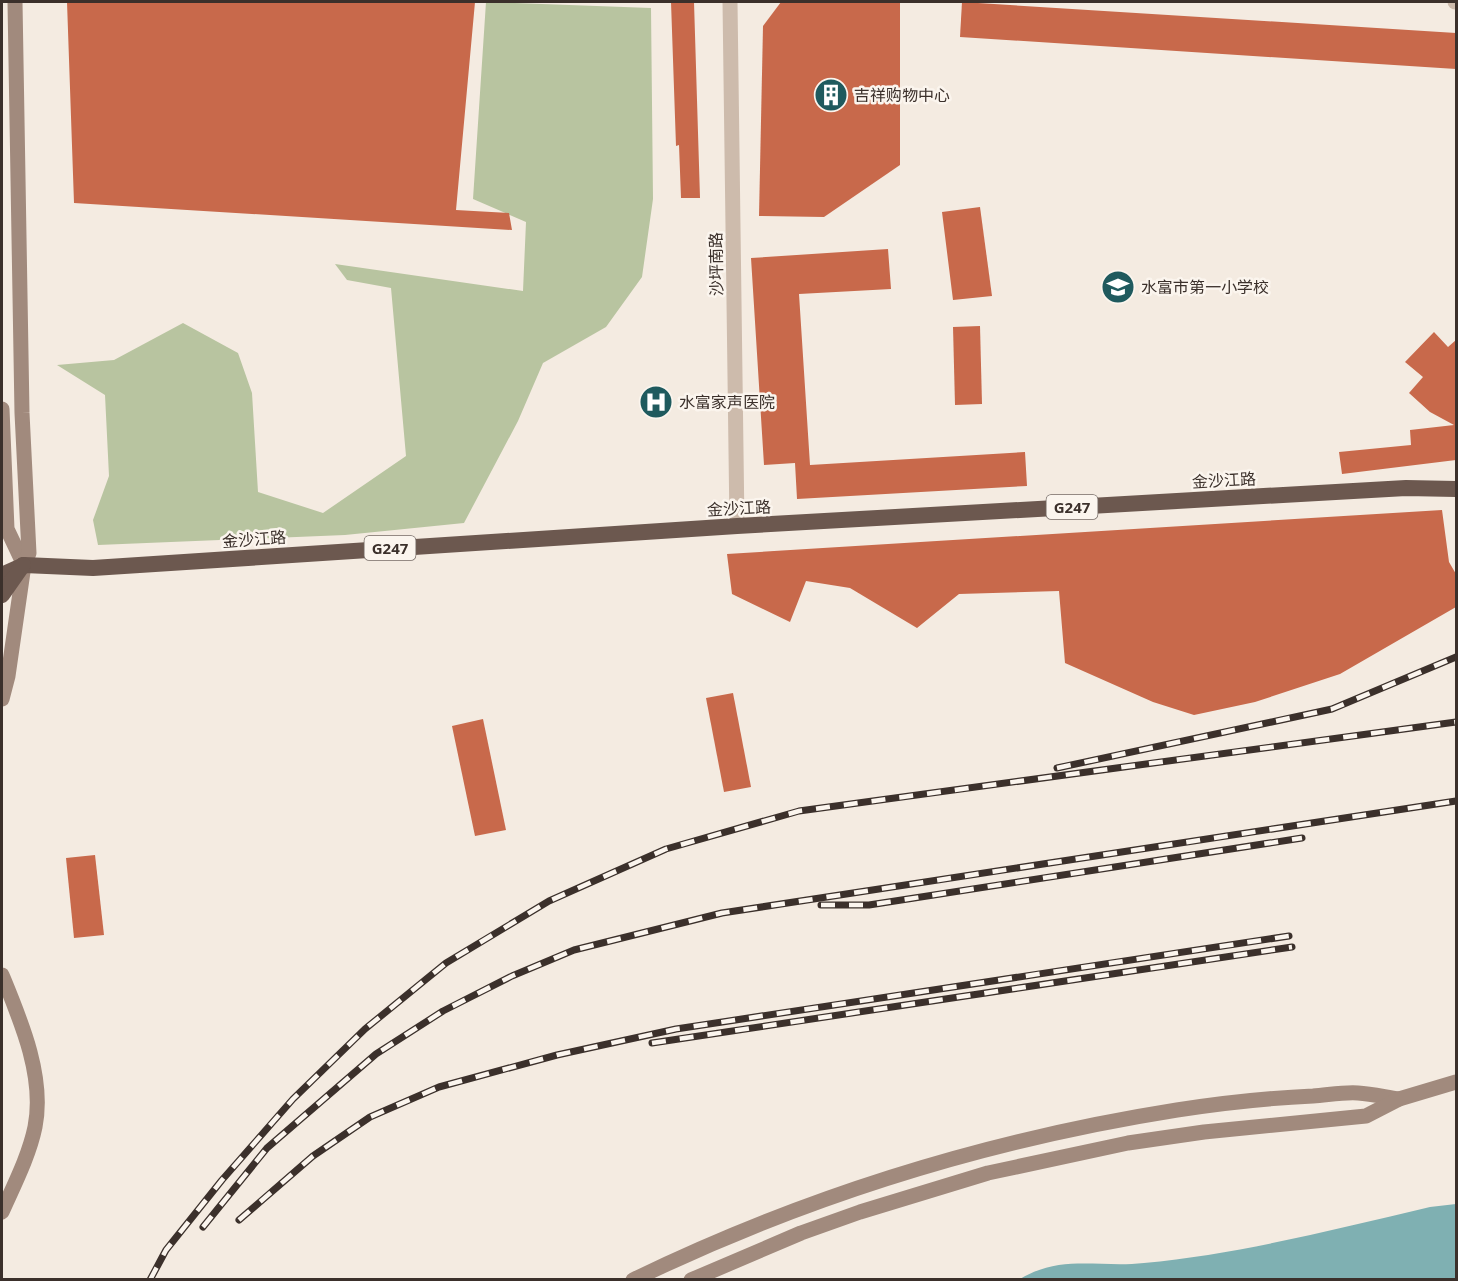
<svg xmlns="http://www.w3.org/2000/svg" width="1458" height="1281" viewBox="0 0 1458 1281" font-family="'Open Sans','Noto Sans SC',sans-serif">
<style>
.green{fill:#b8c4a0}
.water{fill:#7fb0b2}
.building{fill:#c8694b}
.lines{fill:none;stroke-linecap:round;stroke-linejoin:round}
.minor{stroke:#cdbbac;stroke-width:15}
.secondary{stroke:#a18a7d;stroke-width:15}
.trunk{stroke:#6c584f;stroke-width:16}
.rail-casing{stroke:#3b302b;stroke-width:7}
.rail{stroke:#fbf5ee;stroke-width:4.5;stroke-dasharray:14;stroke-linecap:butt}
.labels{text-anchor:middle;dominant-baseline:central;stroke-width:5;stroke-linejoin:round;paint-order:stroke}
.shield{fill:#fbf5ee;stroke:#756b66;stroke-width:1.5}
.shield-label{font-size:15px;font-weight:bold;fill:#3b302b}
.poi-label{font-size:16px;fill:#3b302b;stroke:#fbf5ee;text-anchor:start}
.street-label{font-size:16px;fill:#3b302b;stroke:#fbf5ee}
</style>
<rect width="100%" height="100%" fill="#f4ebe1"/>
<path class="green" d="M486,2l165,6 2,191 -11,78 -36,50 -63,36 -25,58 -54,102 -119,12 -247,10 -5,-25 16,-44 -4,-81 -48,-30 57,-5 69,-37 55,30 14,40 6,99 65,21 83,-57 -15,-168 -44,-8 -12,-16 188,27 3,-69 -53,-23z"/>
<path class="water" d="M1456,1204v75h-436c41,-25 79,-11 124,-16 96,-9 192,-34 286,-56z"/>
<g class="building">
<path d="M67,2h408l-19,208 53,3 3,17 -438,-27z"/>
<path d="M671,2h23l6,196h-19l-2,-53 -3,1z"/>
<path d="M781,2h119v163l-76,52 -65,-1 4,-190z"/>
<path d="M962,2l494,31v36l-496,-32z"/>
<path d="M980,207l12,89 -39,4 -11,-88z"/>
<path d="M888,249l3,40 -92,5 11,171 215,-13 2,34 -230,13 -2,-36 -31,2 -13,-207z"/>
<path d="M980,326l2,78 -27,1 -2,-78z"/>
<path d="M1434,332l14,15 8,-7v120l-114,14 -3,-22 72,-7 -1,-15 44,-5 -24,-13 -21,-19 14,-16 -18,-15z"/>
<path d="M1442,510l7,52 7,12v33l-116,67 -85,28 -61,13 -41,-13 -88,-39 -6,-72 -100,3 -42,34 -67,-40 -44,-7 -16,41 -58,-28 -5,-40z"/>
<path d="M733,693l18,94 -27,5 -18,-94z"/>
<path d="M483,719l23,111 -31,6 -23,-110z"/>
<path d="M95,855l9,80 -30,3 -8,-80z"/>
</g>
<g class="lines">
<g class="minor">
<path d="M730,2l7,524"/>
<path d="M1455,2h1"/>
</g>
<g class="secondary">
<path d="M2,409l5,120 17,36"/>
<path d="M2,699l6,-23 16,-111 5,-12 -7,-140 -7,-411"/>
<path d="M2,975c19,46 43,102 33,152 -6,29 -21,58 -33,85"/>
<path d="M633,1280c173,-84 354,-140 544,-170 45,-7 91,-12 136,-14 15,-1 30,-4 45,-3 14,1 27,4 41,6"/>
<path d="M691,1280l110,-47 59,-21 128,-39 140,-30 76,-11 162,-16 33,-17 57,-17"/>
</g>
<g class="trunk">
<path d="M2,575l22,-10 69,3 644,-42 669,-38 50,1"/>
<path d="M2,595l21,-30"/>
</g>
<g class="rail-casing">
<g id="rail">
<path d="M1057,768l275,-59 124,-52"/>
<path d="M821,905h48l433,-67"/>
<path d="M652,1043l640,-96"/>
<path d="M239,1220l74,-64 57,-39 69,-30 118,-32 119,-26 613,-93"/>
<path d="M203,1227l64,-79 109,-94 67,-43 69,-35 62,-26 148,-37 734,-112"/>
<path d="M150,1280l16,-30 56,-70 71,-81 72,-70 81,-66 103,-62 117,-52 133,-38 657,-89"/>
</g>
</g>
<use href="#rail" class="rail"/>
</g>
<defs>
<g id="building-disc" transform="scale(1.725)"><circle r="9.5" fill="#1f5a5e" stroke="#fbf5ee"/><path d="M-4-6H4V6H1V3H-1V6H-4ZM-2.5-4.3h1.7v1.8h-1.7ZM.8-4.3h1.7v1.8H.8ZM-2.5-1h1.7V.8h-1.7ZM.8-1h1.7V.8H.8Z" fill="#fff"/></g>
<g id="school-disc" transform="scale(1.725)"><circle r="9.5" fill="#1f5a5e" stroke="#fbf5ee"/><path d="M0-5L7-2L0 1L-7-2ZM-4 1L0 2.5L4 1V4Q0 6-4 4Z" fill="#fff"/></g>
<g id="hospital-disc" transform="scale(1.725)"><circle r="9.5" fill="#1f5a5e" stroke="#fbf5ee"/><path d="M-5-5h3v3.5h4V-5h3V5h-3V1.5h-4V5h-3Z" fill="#fff"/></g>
</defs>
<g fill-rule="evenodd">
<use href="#building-disc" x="831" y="95"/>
<use href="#school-disc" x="1118" y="287"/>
<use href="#hospital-disc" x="656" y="402"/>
</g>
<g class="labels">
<g class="shield">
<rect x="1046.5" y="495" width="51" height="24" rx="4.5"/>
<rect x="364.5" y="536" width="51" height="24" rx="4.5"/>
</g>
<g class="shield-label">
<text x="1072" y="507">G247</text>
<text x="390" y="548">G247</text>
</g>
<g class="poi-label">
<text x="854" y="95">吉祥购物中心</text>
<text x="1141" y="287">水富市第一小学校</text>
<text x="679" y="402">水富家声医院</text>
</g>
<g class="street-label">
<text transform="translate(716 264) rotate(-91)">沙坪南路</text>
<text transform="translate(1224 480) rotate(-3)">金沙江路</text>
<text transform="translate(739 508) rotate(-3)">金沙江路</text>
<text transform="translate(254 539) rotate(-4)">金沙江路</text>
</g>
</g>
<rect width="1458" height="1281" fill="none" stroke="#3b302b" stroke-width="6"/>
</svg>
